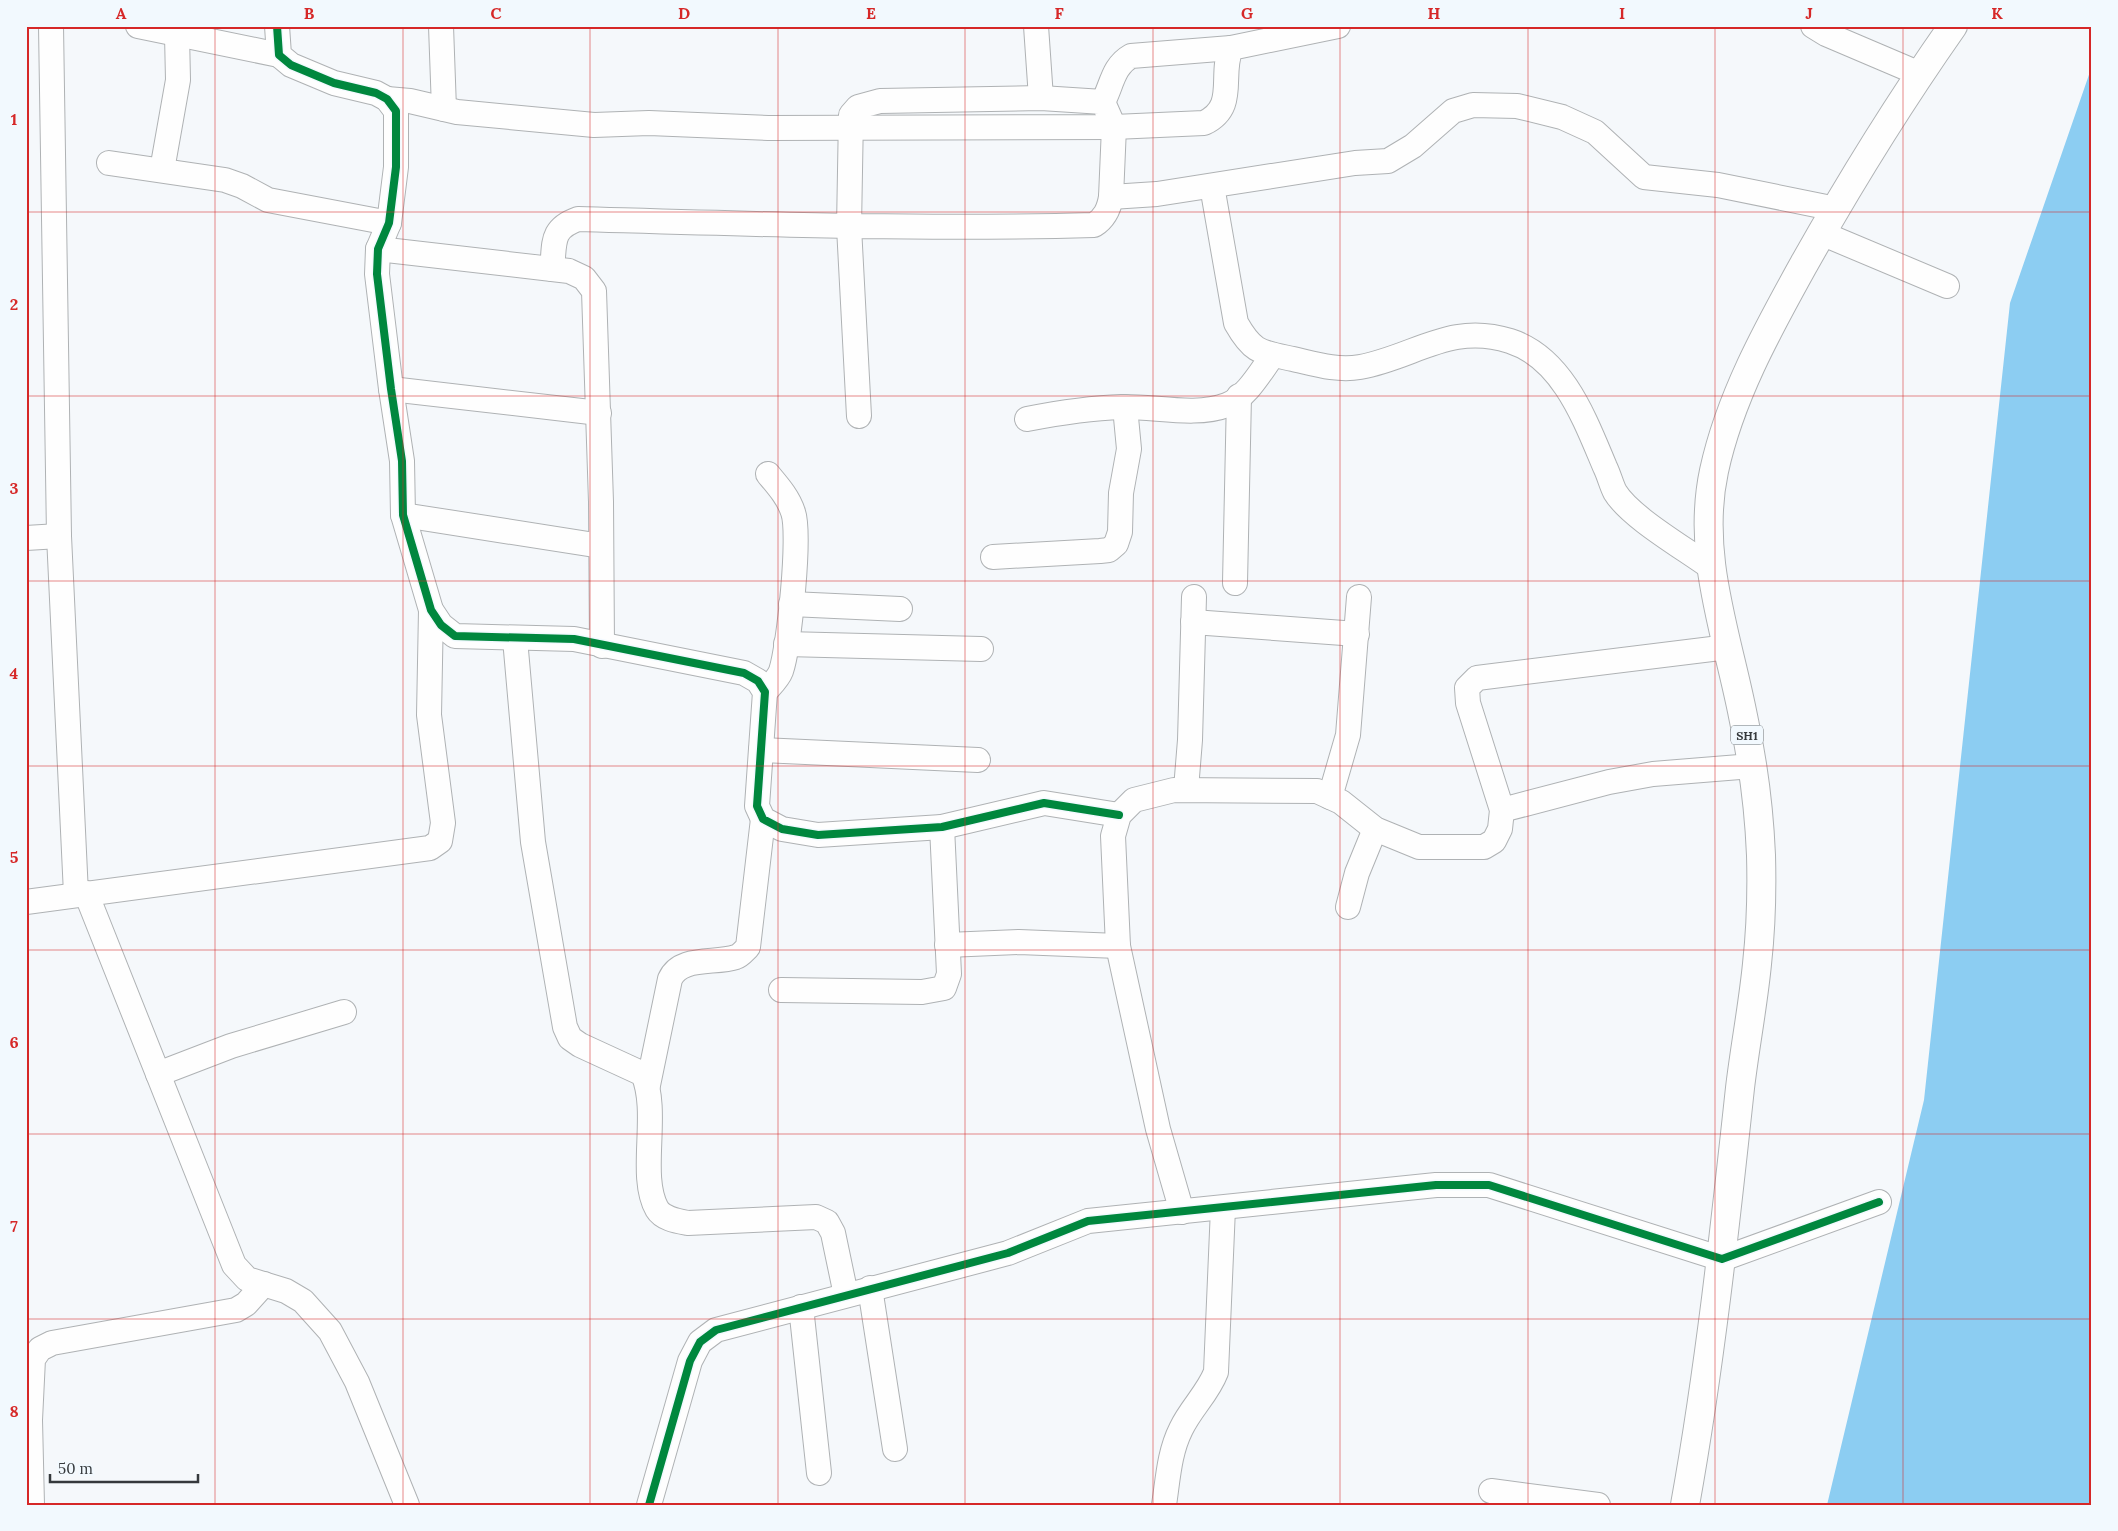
<svg xmlns="http://www.w3.org/2000/svg" width="2118" height="1531" viewBox="0 0 2118 1531" font-family="Lora,serif">
<style>
.water{fill:#8ccdf2}
.lines{fill:none;stroke-linecap:round;stroke-linejoin:round}
.minor-casing{stroke:#afb2b4;stroke-width:26}
.major-casing{stroke:#afb2b4;stroke-width:30}
.minor{stroke:#fefefe;stroke-width:24}
.major{stroke:#fefefe;stroke-width:28}
.cycleway-casing{stroke:#f2f9fe;stroke-width:11}
.cycleway{stroke:#00873e;stroke-width:8}
.grid{fill:none;stroke:#d62828;stroke-width:1;stroke-opacity:0.55}
.labels{text-anchor:middle;dominant-baseline:central;stroke-width:5;stroke-linejoin:round;paint-order:stroke}
.shield{fill:#f2f9fe;stroke:#6e7376;stroke-width:1}
.shield-label{font-size:12px;font-weight:bold;fill:#35393c}
.neatline{fill:none;stroke:#d62828;stroke-width:2}
.grid-label{font-size:16px;text-anchor:middle;font-weight:bold;fill:#d62828}
</style>
<rect width="100%" height="100%" fill="#f5f8fb"/>
<path class="water" d="M2092,66v1439h-265l97,-405 86,-797z"/>
<g class="lines">
<g class="minor-casing">
<g id="minor">
<path d="M51,26l8,510 17,358"/>
<path d="M138,26l141,29"/>
<path d="M277,26l2,29 12,10 43,18 42,10 11,6 9,12v56l-7,56 -11,26 -1,25 14,115 11,72 1,54 28,95 10,15 14,11 119,3 170,34 14,8 7,11 -8,114 6,13 19,10 36,6 124,-8 102,-24 75,12"/>
<path d="M441,26l3,83"/>
<path d="M1036,26l5,72"/>
<path d="M1813,26l13,8 94,40"/>
<path d="M387,99l23,2 47,11 137,13 55,-2 119,5 346,-1 90,-4c34,-16 15,-47 27,-75l107,-22"/>
<path d="M1103,102c9,-17 10,-36 28,-46l100,-8"/>
<path d="M109,163l116,17 17,6 26,14 121,23"/>
<path d="M162,170l16,-90 -1,-45"/>
<path d="M1212,186l24,137c17,30 24,29 57,36 22,5 44,12 67,8 55,-10 90,-45 150,-26 53,17 75,79 95,126 4,8 6,17 10,25 15,25 69,56 95,75"/>
<path d="M1111,197l46,-3 198,-31 33,-2 25,-15 40,-35 20,-6 44,1 45,11 33,15 49,45 74,8 118,24"/>
<path d="M1821,233l126,53"/>
<path d="M378,249l191,22 15,7 10,13 7,211 1,144"/>
<path d="M552,269c3,-26 -2,-40 26,-50 173,5 344,11 516,6 11,-7 15,-16 17,-28l3,-70 -11,-25 -62,-4 -161,3 -22,6 -7,8 -2,112 10,189"/>
<path d="M391,389l208,24"/>
<path d="M1027,419c31,-6 62,-11 94,-12 34,-1 74,10 106,-2 20,-8 34,-34 46,-50"/>
<path d="M403,515l198,31"/>
<path d="M26,538l33,-2"/>
<path d="M993,557l107,-6 9,-1 7,-6 4,-12 1,-39 8,-44 -4,-42"/>
<path d="M1235,583l4,-187"/>
<path d="M791,604l109,5"/>
<path d="M1193,622l164,12"/>
<path d="M515,639l18,203 32,185 5,11 10,7 63,29c17,39 -5,101 14,135 6,10 20,12 31,14l128,-6 11,5 6,11 13,62"/>
<path d="M786,644l195,5"/>
<path d="M765,692c5,-6 13,-13 16,-21 8,-24 20,-137 12,-159 -5,-15 -15,-26 -25,-38"/>
<path d="M761,750l217,10"/>
<path d="M1186,789l4,-49 4,-143"/>
<path d="M1330,797l18,-62 11,-138"/>
<path d="M1502,810l107,-28 44,-8 99,-8"/>
<path d="M86,893l148,372 13,14 39,12 17,10 27,30 27,51 50,123"/>
<path d="M26,902l404,-54 10,-7 3,-18 -14,-108 2,-105"/>
<path d="M1348,907l9,-34 18,-44"/>
<path d="M947,945l72,-3 99,4"/>
<path d="M781,990l141,2 22,-4 5,-14 -7,-147"/>
<path d="M158,1074l73,-28 113,-34"/>
<path d="M648,1085l22,-106c10,-23 44,-15 66,-22 4,-1 8,-6 12,-10l15,-128"/>
<path d="M1182,1212l-24,-83 -40,-183 -5,-110 6,-21 15,-15 40,-10 143,1 24,11 34,27 44,18h65l10,-6 6,-12 2,-19 -34,-107 -1,-15 10,-10 251,-31"/>
<path d="M870,1288l25,161"/>
<path d="M801,1307l18,166"/>
<path d="M1491,1491l107,14"/>
<path d="M32,1505l-2,-85 3,-61 7,-10 12,-6 184,-33 10,-6 18,-20"/>
<path d="M649,1505l41,-144 10,-19 16,-12 292,-77 80,-32 348,-36h53l233,74 157,-57"/>
<path d="M1164,1505c4,-26 5,-52 17,-76 10,-21 27,-36 35,-57l7,-164"/>
</g>
</g>
<g class="major-casing">
<path id="major" d="M1685,1505c25,-139 40,-278 55,-417 5,-42 13,-83 17,-124 4,-36 5,-73 4,-109 -2,-47 -8,-93 -18,-139 -16,-82 -47,-161 -29,-245 16,-74 54,-142 90,-207 46,-82 95,-161 149,-238"/>
</g>
<use href="#minor" class="minor"/>
<use href="#major" class="major"/>
<g class="cycleway-casing">
<g id="cycleway">
<path d="M277,26l2,29 12,10 43,18 42,10 11,6 9,12v56l-7,56 -11,26 -1,25 14,115 11,72 1,54 28,95 10,15 14,11 119,3 170,34 14,8 7,11 -8,114 6,13 19,10 36,6 124,-8 102,-24 75,12"/>
<path d="M649,1505l41,-144 10,-19 16,-12 292,-77 80,-32 348,-36h53l233,74 157,-57"/>
</g>
</g>
<use href="#cycleway" class="cycleway"/>
</g>
<path class="grid" d="M215,26v1479M403,26v1479M590,26v1479M778,26v1479M965,26v1479M1153,26v1479M1340,26v1479M1528,26v1479M1715,26v1479M1903,26v1479M26,212h2066M26,396h2066M26,581h2066M26,766h2066M26,950h2066M26,1134h2066M26,1319h2066"/>
<g class="labels">
<rect class="shield" x="1731" y="725.5" width="32" height="19" rx="4"/>
<g class="shield-label">
<text x="1747" y="735">SH1</text>
</g>
</g>
<rect width="2118" height="1531" fill="none" stroke="#f2f9fe" stroke-width="55"/>
<path d="M50 1474v8h148v-8" fill="none" stroke="#35393c" stroke-width="2.5"/>
<text x="58" y="1474" font-size="15" fill="#35393c" stroke="#f2f9fe" stroke-width="4" paint-order="stroke">50 m</text>
<rect x="28" y="28" width="2062" height="1476" class="neatline"/>
<g class="grid-label">
<text x="121" y="19">A</text>
<text x="309" y="19">B</text>
<text x="496" y="19">C</text>
<text x="684" y="19">D</text>
<text x="871" y="19">E</text>
<text x="1059" y="19">F</text>
<text x="1247" y="19">G</text>
<text x="1434" y="19">H</text>
<text x="1622" y="19">I</text>
<text x="1809" y="19">J</text>
<text x="1997" y="19">K</text>
<text x="14" y="125">1</text>
<text x="14" y="310">2</text>
<text x="14" y="494">3</text>
<text x="14" y="679">4</text>
<text x="14" y="863">5</text>
<text x="14" y="1048">6</text>
<text x="14" y="1232">7</text>
<text x="14" y="1417">8</text>
</g>
</svg>
